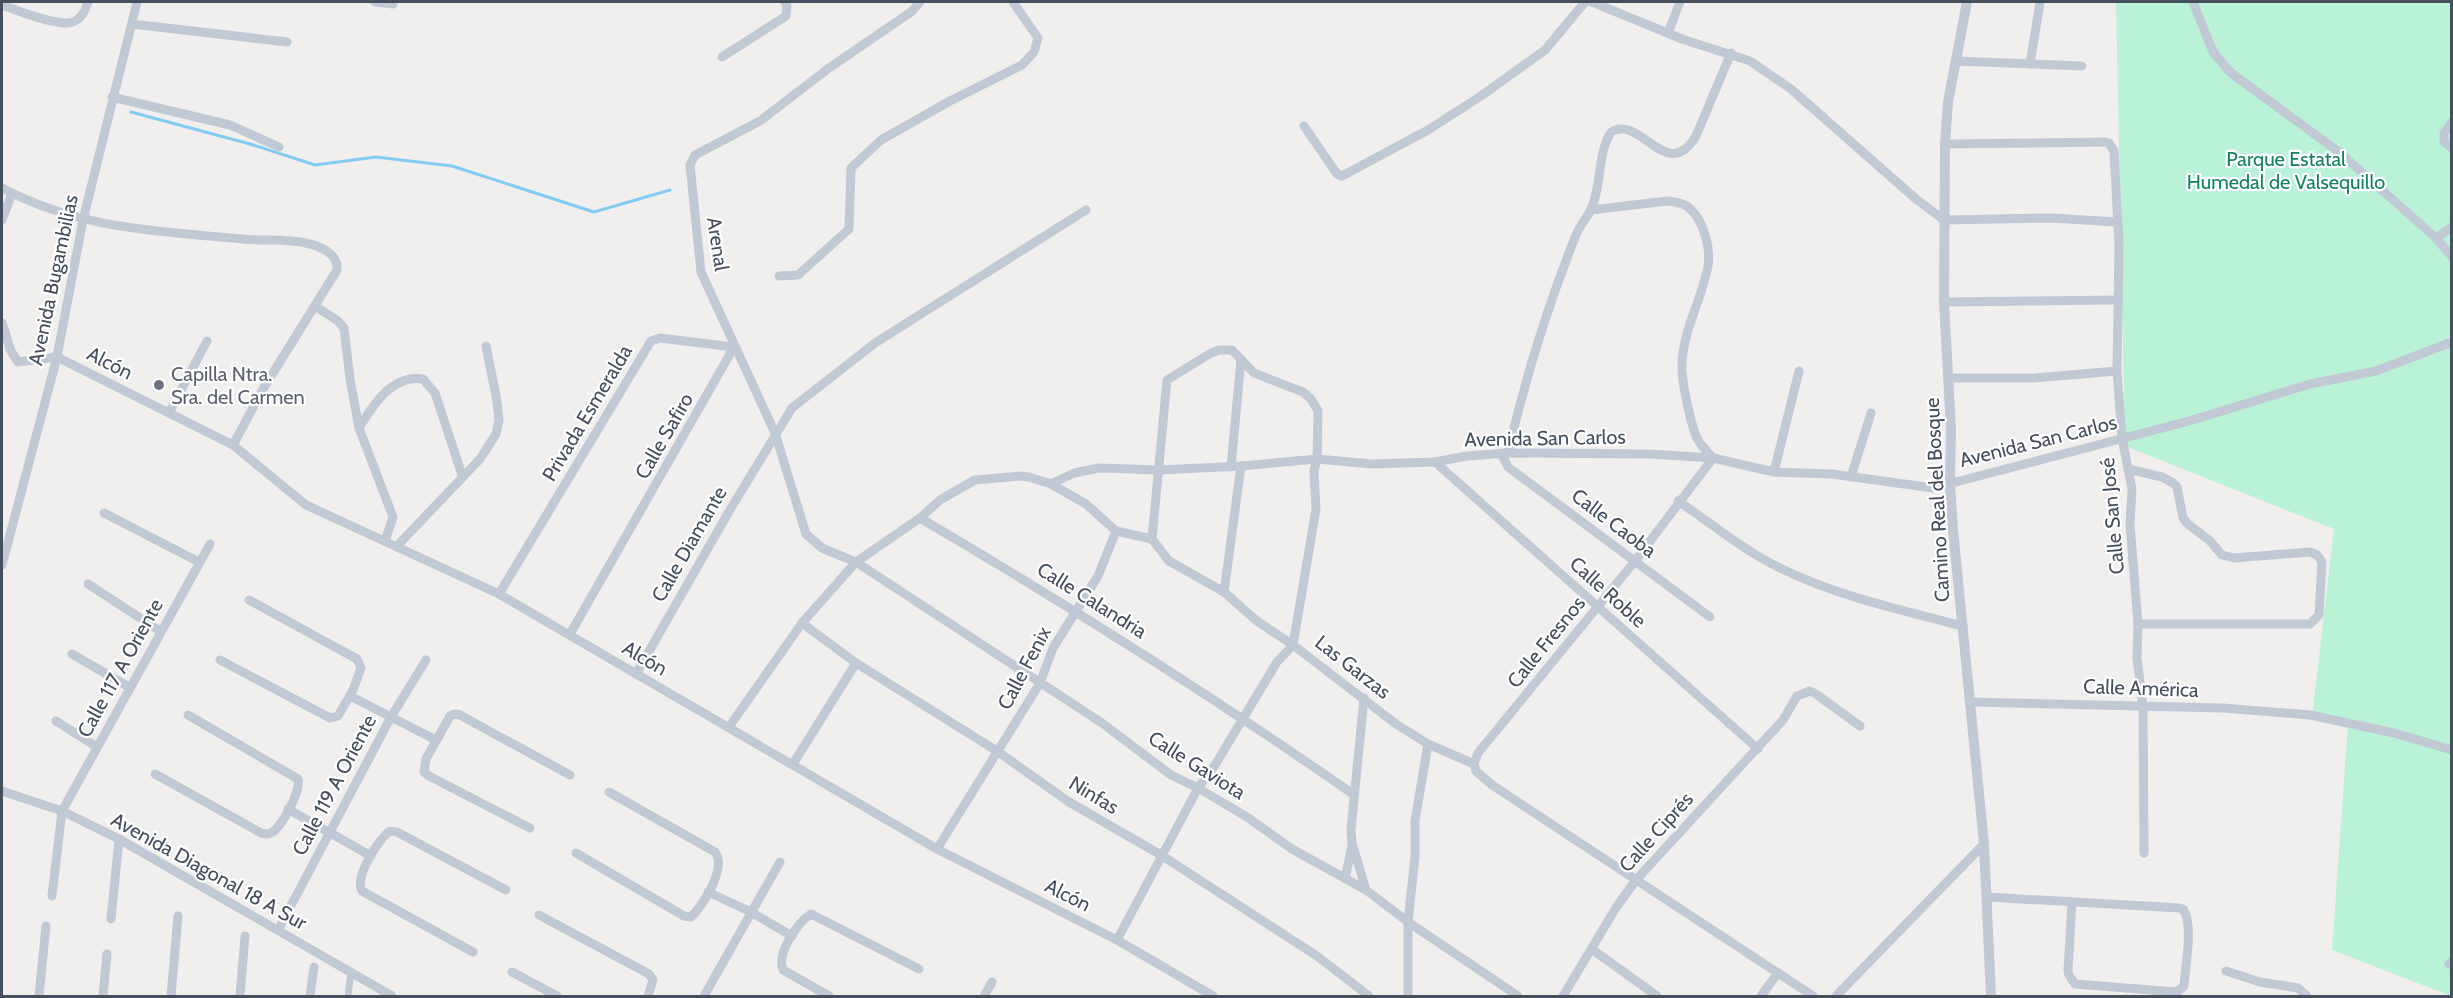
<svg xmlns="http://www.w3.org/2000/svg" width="2453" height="998" viewBox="0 0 2453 998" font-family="Cabin,sans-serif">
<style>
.green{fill:#baf2d8}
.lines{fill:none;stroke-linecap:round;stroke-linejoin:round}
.stream{stroke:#84cbf2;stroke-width:3}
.pedestrian{stroke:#c1c9d5;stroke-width:7}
.minor{stroke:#c1c9d5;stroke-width:9}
.tertiary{stroke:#c1c9d5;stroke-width:10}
.worship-dot{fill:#6b7280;stroke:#fff;stroke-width:2}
.labels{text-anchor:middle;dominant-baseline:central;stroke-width:4.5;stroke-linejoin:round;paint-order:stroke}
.park-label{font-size:20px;fill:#11845b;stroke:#fff}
.street-label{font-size:20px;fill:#454f5d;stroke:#fff}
.worship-label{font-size:20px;fill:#5b616d;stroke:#fff;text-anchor:start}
</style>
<rect width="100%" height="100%" fill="#f1efee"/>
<path class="green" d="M2116,2h335v994l-119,-46 16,-225 -36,-8 22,-188 -209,-83z"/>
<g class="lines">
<path class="stream" d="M131,112l119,32 65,21 61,-8 76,9 142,46 76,-22"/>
<path class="pedestrian" d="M348,996l3,-24"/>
<g class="minor">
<path d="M375,2l18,2v-2"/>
<path d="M920,2l-9,10 -82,56 -69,53 -65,34 -5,10 11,107 74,161 31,101 16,14 34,14 246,161 69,52 27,13 49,29 45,32 74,41 42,32 110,74"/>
<path d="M1592,2l90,37 68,22 41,28 125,110 28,21 108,-2 65,4"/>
<path d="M2193,2l20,50 18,21 108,79 97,86 16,19"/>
<path d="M2,5c15,5 60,24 73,16 8,-4 11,-12 13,-19"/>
<path d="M132,24l155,18"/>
<path d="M1668,33l12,-31"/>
<path d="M722,57l64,-41 1,-10 -2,-4"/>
<path d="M1955,61l127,5"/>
<path d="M2030,64l10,-62"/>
<path d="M112,97l118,28 49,22"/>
<path d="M2452,122l-8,11v9l8,6"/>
<path d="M1304,126l33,48 5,2 86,-46 53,-34 64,-46 40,-48"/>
<path d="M1945,144l160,-2 4,1 5,8 5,94 -2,126 5,67 10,51 -2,35 8,100 -1,34 6,49 1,146"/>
<path d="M2,188c78,41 154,43 240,51 21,2 44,0 64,4 14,3 33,11 31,27l-74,119 -30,56"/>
<path d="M2,220l10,-27"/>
<path d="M2436,238l16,-11"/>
<path d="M779,276l19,-1 51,-46 2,-61 30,-28 69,-39 72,-36 12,-13 4,-14 -25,-36"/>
<path d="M1944,302l173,-2"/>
<path d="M315,306l23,15 6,7 6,51 9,49 34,89 -8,24"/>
<path d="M2,323l9,28 7,11 39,-5 176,88 73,60 193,89 438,255 180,91 96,56"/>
<path d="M1948,378h86l83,-7"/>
<path d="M169,413l38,-72"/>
<path d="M359,428c14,-23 33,-54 64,-49l12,14 27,82"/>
<path d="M1501,453l7,14 202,150"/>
<path d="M1508,453c17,-74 40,-148 68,-218 4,-10 12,-18 16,-28 10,-24 5,-52 19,-75 30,-18 56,53 85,4l35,-83"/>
<path d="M1435,462l323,287"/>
<path d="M1231,467l10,-108"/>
<path d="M2128,469l34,8 11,6 4,4 6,31 5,6 22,17 12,14 12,3 76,-6 7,3 5,7 -3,53 -9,9h-172"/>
<path d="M1774,472l25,-101"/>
<path d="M1851,477l20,-64"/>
<path d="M1051,484l35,20 30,27 36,8 17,22 55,31 33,29 36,24 103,79 32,20 46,20 2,7 16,14 321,211"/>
<path d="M1678,501c33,22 65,49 100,66 58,29 123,43 185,59"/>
<path d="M104,513l95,49"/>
<path d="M920,518c148,87 292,178 433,276"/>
<path d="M397,546l83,-87 16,-25 3,-14 -2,-19 -11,-55"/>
<path d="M2,565l55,-208 26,-137 54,-218"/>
<path d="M88,584l72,47"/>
<path d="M1224,592l17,-126"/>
<path d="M499,594l152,-253 9,-3 74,9 -164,287"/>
<path d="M802,623l54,40 141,88 72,51 92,53 156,101 52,40"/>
<path d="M72,654l57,33"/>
<path d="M220,660l110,58 8,-2 15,-26 8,-22 -4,-9 -108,-59"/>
<path d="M636,674l95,-166 61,-100 83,-65 211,-133"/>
<path d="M350,696l86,44"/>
<path d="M1364,698l-13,132 1,13 14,47"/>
<path d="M1971,702l252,6 87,7 84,18 58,17"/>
<path d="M56,721l41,26"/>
<path d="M729,727l73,-104 54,-61 64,-44 20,-18 35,-20 45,-4 9,1 22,7 23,-11 25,-5 61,2 81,-4 76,-7 55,5 63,-2 32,-6 41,-3 141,1 64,4 61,14 58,2 101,14 256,-67 121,-37 66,-13 76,-29"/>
<path d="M793,764l63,-101"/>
<path d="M1474,764l4,-11 157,-192 78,-103c-5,-6 -11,-11 -15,-18 -7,-13 -17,-61 -16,-76 1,-34 20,-65 26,-98 3,-18 -5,-48 -20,-59 -6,-5 -14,-5 -21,-6l-76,9"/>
<path d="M155,774l106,59c4,1 6,2 10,0 10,-4 31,-44 27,-54l-110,-64"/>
<path d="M2,791l60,20 57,28 273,157"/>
<path d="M288,809l83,47"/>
<path d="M530,828l-101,-52 -5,-4 2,-13 24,-43 5,-2 5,1 110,60"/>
<path d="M937,849l103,-166 13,-35 45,-72 18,-45"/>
<path d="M576,853l108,63 7,1c12,-12 36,-49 24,-65l-106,-60"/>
<path d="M1345,879l7,-34"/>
<path d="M708,892l43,20 41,24"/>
<path d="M52,896l10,-85 148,-267"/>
<path d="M1987,897l192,11 4,1c11,15 2,59 1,77l-7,6 -102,-8 -6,-9 -1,-5 4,-68"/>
<path d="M539,915l110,59 4,6 -5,16"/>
<path d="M111,919l8,-80"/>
<path d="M278,930l113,-213 35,-57"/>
<path d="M1117,940l81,-152 17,-23 62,-103 16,-17 23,-136 -2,-38 3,-12 1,-48 -7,-12 -8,-7 -49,-19 -22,-23h-13l-8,3 -44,27 -15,159"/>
<path d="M1593,950l64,46"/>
<path d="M473,952l-111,-61c-8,-13 16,-52 28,-60l7,1 109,58"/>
<path d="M2449,964l3,-3"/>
<path d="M2226,971l34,11 38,6 9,8"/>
<path d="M512,972l45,24"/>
<path d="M39,996l7,-70"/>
<path d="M103,996l4,-42"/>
<path d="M171,996l7,-80"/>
<path d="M240,996l5,-60"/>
<path d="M310,996l4,-29"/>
<path d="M704,996l76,-134"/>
<path d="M829,996l-46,-26c-7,-16 14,-47 28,-56l108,55"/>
<path d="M984,996l8,-14"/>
<path d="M1408,996v-74l7,-66v-35l13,-77"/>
<path d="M1563,996l54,-90 19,-26 147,-160 14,-24 13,-5 6,3 44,32"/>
<path d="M1761,996l17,-23"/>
<path d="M1836,996l148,-152"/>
</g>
<path class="tertiary" d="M1967,2l-19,100 -3,42 -1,158 7,128 -1,52 3,48 31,314 7,152"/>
</g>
<circle class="worship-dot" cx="159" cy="385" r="6"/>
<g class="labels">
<g class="park-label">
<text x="2286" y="159">Parque Estatal<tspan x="2286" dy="23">Humedal de Valsequillo</tspan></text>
</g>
<g class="street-label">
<text transform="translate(718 244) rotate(81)">Arenal</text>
<text transform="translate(53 280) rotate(-78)">Avenida Bugambilias</text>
<text transform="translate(110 363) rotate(27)">Alcón</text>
<text transform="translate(587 413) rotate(-59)">Privada Esmeralda</text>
<text transform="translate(664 436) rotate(-60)">Calle Safiro</text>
<text transform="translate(1545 438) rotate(-1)">Avenida San Carlos</text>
<text transform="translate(2038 441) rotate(-14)">Avenida San Carlos</text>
<text transform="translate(1937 500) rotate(-93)">Camino Real del Bosque</text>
<text transform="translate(2112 516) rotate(-95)">Calle San José</text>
<text transform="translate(1614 523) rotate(37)">Calle Caoba</text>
<text transform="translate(689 544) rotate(-60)">Calle Diamante</text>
<text transform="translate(1608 592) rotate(42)">Calle Roble</text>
<text transform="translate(1092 600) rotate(32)">Calle Calandria</text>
<text transform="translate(1546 642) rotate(-51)">Calle Fresnos</text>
<text transform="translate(645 658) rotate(30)">Alcón</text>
<text transform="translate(1353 667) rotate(38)">Las Garzas</text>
<text transform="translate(120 668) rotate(-61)">Calle 117 A Oriente</text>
<text transform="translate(1024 668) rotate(-62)">Calle Fenix</text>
<text transform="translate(2141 688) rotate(2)">Calle América</text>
<text transform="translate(1197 765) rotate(32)">Calle Gaviota</text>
<text transform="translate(334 785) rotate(-62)">Calle 119 A Oriente</text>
<text transform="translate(1094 795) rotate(31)">Ninfas</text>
<text transform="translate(1656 832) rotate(-48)">Calle Ciprés</text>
<text transform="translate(209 871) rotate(29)">Avenida Diagonal 18 A Sur</text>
<text transform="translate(1068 895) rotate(27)">Alcón</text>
</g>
<g class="worship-label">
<text x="171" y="374">Capilla Ntra.<tspan x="171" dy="23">Sra. del Carmen</tspan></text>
</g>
</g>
<rect width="2453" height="998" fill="none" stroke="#454f5d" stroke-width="6"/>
</svg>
